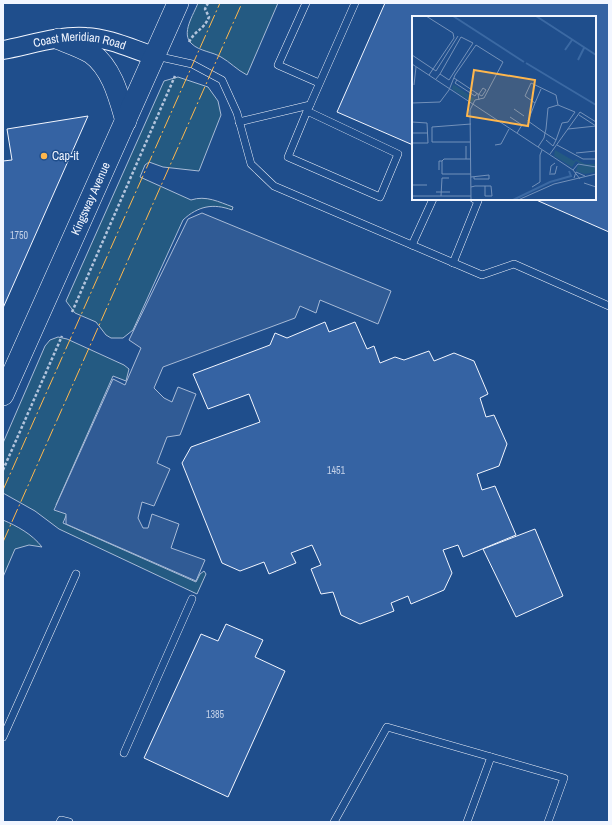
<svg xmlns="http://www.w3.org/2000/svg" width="612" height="825" viewBox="0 0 612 825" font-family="'Archivo Narrow',sans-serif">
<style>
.grass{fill:#245a82;stroke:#a8bbd7}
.parking{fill:#305b95;stroke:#a8bbd7}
.building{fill:#3563a3;stroke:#f2f6ff}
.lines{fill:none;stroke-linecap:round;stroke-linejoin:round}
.service-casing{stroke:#f2f6ff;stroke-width:8}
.tertiary-casing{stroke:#f2f6ff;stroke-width:20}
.secondary-casing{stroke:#f2f6ff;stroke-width:22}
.path{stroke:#b3c4dc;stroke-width:2.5;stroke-dasharray:3 2;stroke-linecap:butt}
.service{stroke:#1f4e8c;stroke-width:7}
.tertiary{stroke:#1f4e8c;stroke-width:18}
.secondary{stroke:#1f4e8c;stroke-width:21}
.power{stroke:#ffb74d;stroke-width:1;stroke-dasharray:14 3 2 3;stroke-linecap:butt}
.poi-dot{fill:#ffb74d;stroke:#1f4e8c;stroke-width:1.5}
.labels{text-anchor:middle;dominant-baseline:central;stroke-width:3;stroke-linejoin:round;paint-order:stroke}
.number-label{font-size:10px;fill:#c3d1e8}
.street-label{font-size:12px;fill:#f2f6ff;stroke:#1f4e8c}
.poi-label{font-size:12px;fill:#f2f6ff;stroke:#1f4e8c;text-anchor:start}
.inset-river{fill:none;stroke:#3b69a3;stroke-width:2}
.inset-road{fill:none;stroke:#7391ba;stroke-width:1}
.view{fill:#ffb74d;fill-opacity:0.15;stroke:#ffb74d;stroke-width:2}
.inset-edge{fill:none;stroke:#f2f6ff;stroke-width:2}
</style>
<rect width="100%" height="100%" fill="#1f4e8c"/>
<g class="grass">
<path d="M198,3h80l-31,72c-10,-5 -17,-13 -26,-18 -8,-5 -22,-6 -29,-13 -12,-10 2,-30 6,-41z"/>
<path d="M178,77l30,10 10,14 3,14 -22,56 -36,-4 -14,-5 -4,3 -5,12 51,23c15,-5 28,2 42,7l-1,3c-19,-7 -34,-4 -49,10l-50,110 -10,8h-12l-5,-3 -10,-13 -21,-9 -9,-12 98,-220z"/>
<path d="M58,337l9,2 57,26 5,4 -3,12 -13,-5 -57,129 12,6 -5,12 133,59 4,-8 4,-3 2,3 -9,20 -138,-65 -24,-18 -32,-18v-50l42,-97 5,-6z"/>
<path d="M3,520c14,6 29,14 39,27l-13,-2 -14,4 -12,28z"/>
</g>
<path class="parking" d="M202,213l189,78 -13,33 -58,-24 -4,13 -16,-7 -5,12 -132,49 -9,21 10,10 8,4 6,-15 18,7 -16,41 -13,2 -10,26 13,6 -16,37 -12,-4 -4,16 5,10h5l4,-14 27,10 -8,24 34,12 -9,21 -130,-57v-10l-12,-4 59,-131 12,6 16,-37 -12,-8 59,-121z"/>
<g class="building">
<path d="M385,3h224v229l-75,-33h61v-182h-182v128l-76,-33z"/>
<path d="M88,116l-85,192v-147l9,-1 -5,-31z"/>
<path d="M325,322l4,10 26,-10 12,27 7,-3 6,17 15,-6 9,3 25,-9 5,10 20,-8 20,8 14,33 -8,4 6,19 8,-2 13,29 -8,22 -22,8 5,16 13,-4 21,49 -53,22 -5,-12 -15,5 9,23 -8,17 -33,14 -3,-8 -17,7 3,8 -34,13 -19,-9 -8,-23 -12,2 -10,-25 10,-4 -9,-20 -21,8 5,10 -27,11 -5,-12 -24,9 -18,-8 -40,-100 9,-16 69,-25 -11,-28 -41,15 -15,-35 77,-29 5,-12 12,5z"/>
<path d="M535,529l28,67 -47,21 -33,-68z"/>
<path d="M226,624l37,16 -8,17 30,14 -57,126 -84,-39 57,-124 17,7z"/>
</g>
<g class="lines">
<g class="service-casing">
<g id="service">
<path d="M306,3l-28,62 41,18"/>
<path d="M156,56l36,8 30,16 15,33 14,51 23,22 208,89 32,-11 95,42"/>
<path d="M307,111l91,43 -18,43 -92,-40 19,-46 3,-6"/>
<path d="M239,122l71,-17 45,-102"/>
<path d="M412,245l21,-46"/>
<path d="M453,263l25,-62 -4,-2"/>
<path d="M3,737l73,-163"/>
<path d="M124,753l68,-154"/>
<path d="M60,822l1,-2 8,2"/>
<path d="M334,822l53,-95 177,51 -16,44"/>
<path d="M467,822l24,-65"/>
</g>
</g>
<g class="tertiary-casing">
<g id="tertiary">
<path id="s1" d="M3,50c27,-5 56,-15 83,-13 23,1 46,12 68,19"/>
</g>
</g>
<g class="secondary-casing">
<g id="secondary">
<path d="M59,39c10,4 22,8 32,14 21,15 28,44 35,68"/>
<path id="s2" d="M3,395l175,-392"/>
</g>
</g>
<g class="path">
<path d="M189,42c7,-13 14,-11 20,-25l-4,-8 3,-6"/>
<path d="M72,312l103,-236"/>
<path d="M3,470l59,-134"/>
</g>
<use href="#service" class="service"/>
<use href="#tertiary" class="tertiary"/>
<use href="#secondary" class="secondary"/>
<g class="power">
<path d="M3,490l217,-487"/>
<path d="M3,542l239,-539"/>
</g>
</g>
<circle class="poi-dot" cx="44" cy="156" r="4"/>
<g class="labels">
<g class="number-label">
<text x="19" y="235">1750</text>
<text x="336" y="470">1451</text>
<text x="215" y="714">1385</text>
</g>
<g class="street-label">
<text stroke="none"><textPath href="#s1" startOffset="78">Coast Meridian Road</textPath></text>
<text stroke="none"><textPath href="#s2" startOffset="215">Kingsway Avenue</textPath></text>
</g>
<g class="poi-label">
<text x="52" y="156">Cap-it</text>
</g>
</g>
<g transform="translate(412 16)">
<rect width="184" height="184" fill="#1f4e8c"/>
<path d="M41,68l22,15 -3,3 -20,-13zM143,134l19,11 2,-2 9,5h11v2h-12l-8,-5 -4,6 -18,-11zM166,149l18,2v5l-11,2 -9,-3z" fill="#245a82"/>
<path class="inset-river" d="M41,0l71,46M124,0l60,39M153,34l7,-10M166,44l6,-12M114,47l70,42M101,184l37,-18 21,-6 -2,-5"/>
<path class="inset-road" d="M0,39l21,14 21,-31 -1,-5 -27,-17M0,48l161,106 7,9M17,59l4,-6 3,2 22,-35M42,62l24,16 1,6M24,63l4,-5 9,6 24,-37 -12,-6 -21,37M45,64l-2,3 20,13 2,-3M2,69l2,-18M66,78l4,2 4,-6 -3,-2 -4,6M0,87l28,-1 9,-12 6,-15 21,-30 27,17 -19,36 -9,2 -5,10 1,90M123,87l6,-14M102,93l10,7M167,99l17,11M98,101l12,8 -5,8M0,106l15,1 1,20h-16M156,113l28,-3M0,117h16M134,124l7,6 3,-6M58,126h-38v-15l39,-3M83,129l6,-1 8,-15M145,129l26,14h13M126,131l6,-9 1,-5 1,-4 2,-21 10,-3 17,7 -7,10 -6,1 -6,17 -11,-7 -17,-12 7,-18 -10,-7 6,-13 25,12 2,10M164,137l20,-2M138,138l30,-42 16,10M54,143v-13M30,145l2,-2h27M27,154v-9h3v13h29M161,154l5,-6 18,3M138,157l1,-7 4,-3M137,158h6l2,-8M59,161l18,-2v4h-15v-2M162,162l2,-6 9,4M172,167l12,4M0,169h15M59,171l4,-1h16l1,10h-7v-10M120,171l8,-5v-27l2,-5M24,176h14M0,180h59M29,180l1,-18h7M106,184l36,-16 42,-10"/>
<path class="view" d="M62,54l61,10 -7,46 -61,-10z"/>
<rect width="184" height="184" class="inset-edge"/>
</g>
<rect width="612" height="825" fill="none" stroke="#f2f6ff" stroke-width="8"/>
</svg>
